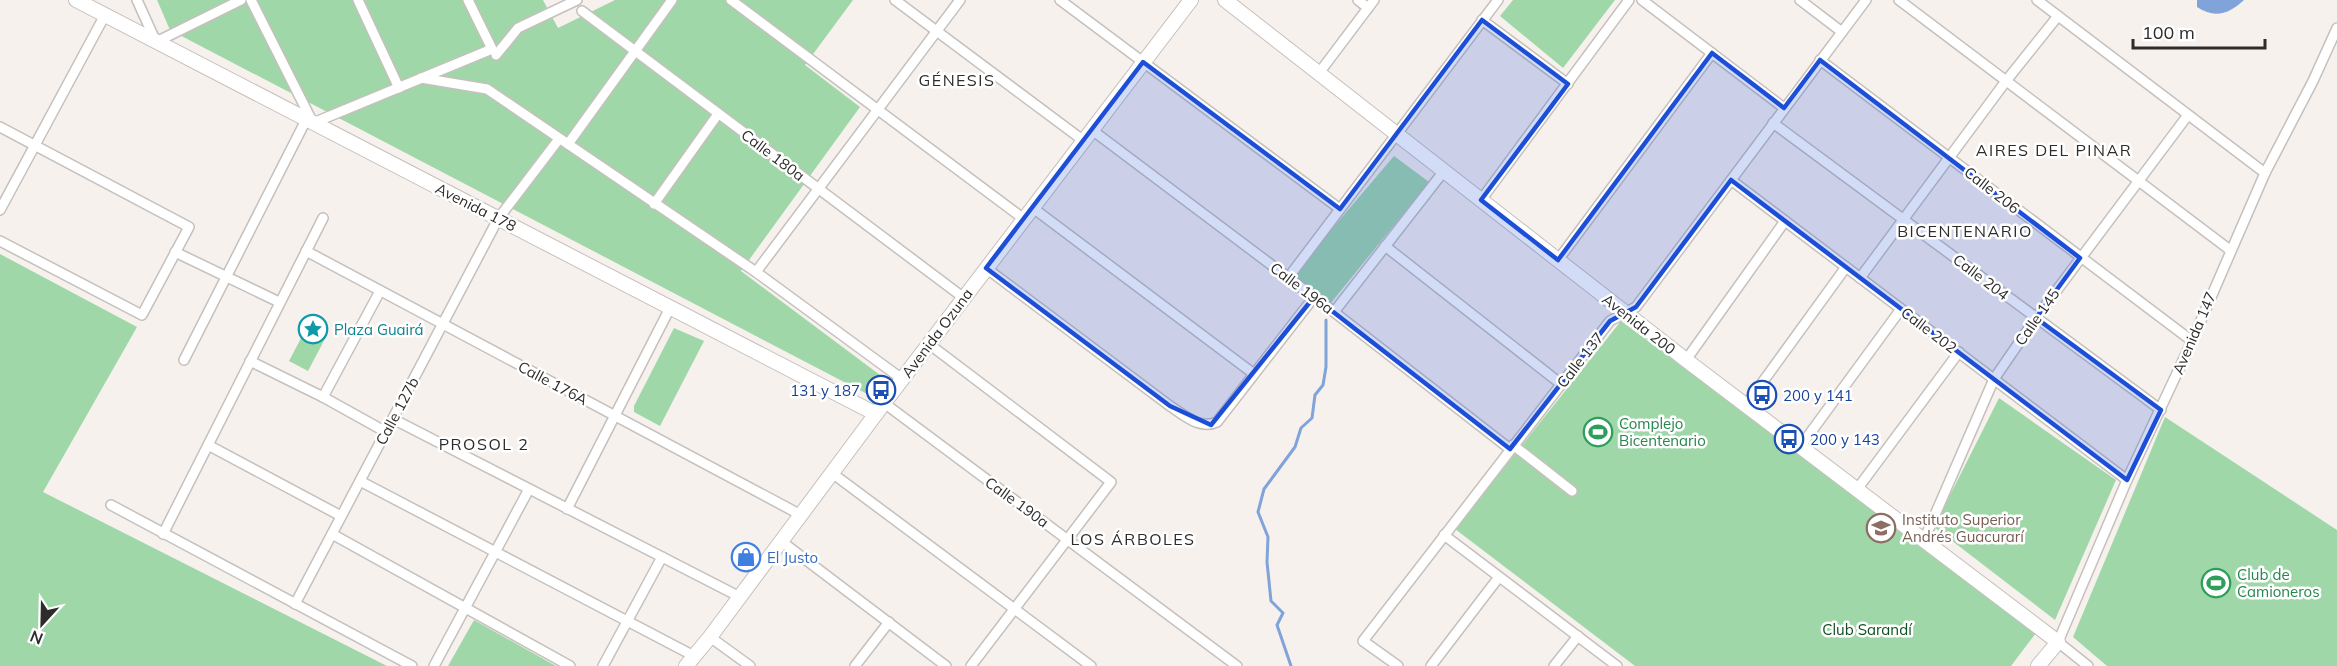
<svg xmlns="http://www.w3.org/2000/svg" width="2337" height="666" viewBox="0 0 2337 666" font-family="Mulish,sans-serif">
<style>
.green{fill:#a0d7a9}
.water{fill:#80a3da}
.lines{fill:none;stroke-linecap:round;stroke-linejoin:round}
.stream{stroke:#80a3da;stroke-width:3}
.street-casing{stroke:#c6c0bd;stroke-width:12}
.secondary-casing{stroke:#c6c0bd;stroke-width:16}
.street{stroke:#fff;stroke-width:9}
.secondary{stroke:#fff;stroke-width:14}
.marked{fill:#1d4ed8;fill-opacity:0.2;stroke:#1d4ed8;stroke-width:4.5;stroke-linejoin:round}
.labels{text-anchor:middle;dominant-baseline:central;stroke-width:5;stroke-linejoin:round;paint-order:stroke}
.street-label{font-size:15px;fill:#2e2c2b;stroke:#fff}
.culture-label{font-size:15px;fill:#0d838f;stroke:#fff;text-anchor:start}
.transit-label{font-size:15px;fill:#164399;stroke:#fff;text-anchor:start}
.leisure-label{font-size:15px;fill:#27864d;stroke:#fff;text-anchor:start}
.education-label{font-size:15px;fill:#785e54;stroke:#fff;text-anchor:start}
.shop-label{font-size:15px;fill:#366cbe;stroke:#fff;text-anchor:start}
.park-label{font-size:15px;fill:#0f4e22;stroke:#fff}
.neighbourhood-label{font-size:16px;letter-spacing:1.5px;fill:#2e2c2b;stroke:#fff}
</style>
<rect width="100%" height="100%" fill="#f7f1ed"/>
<g class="green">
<path d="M157,0h386l15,28 57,-28h238l-48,65 55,42 -119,164 143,107 -15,17 -699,-365z"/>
<path d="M1513,0h102l-52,68 -63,-52z"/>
<path d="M1394,156l35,26 -99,122 -38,-28z"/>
<path d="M0,254l137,73 -94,165 344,174h-387z"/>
<path d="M1621,321l418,308 -28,37h-376l-180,-137z"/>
<path d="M308,325l19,10 -19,36 -19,-10z"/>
<path d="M674,328l30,13 -44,85 -26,-14v-6z"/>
<path d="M1999,398l117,82 -61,140 -121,-93z"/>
<path d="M2165,417l172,113v136h-230l-34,-29z"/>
<path d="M474,620l82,46h-108z"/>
</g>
<path class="water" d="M2197,0h47c-15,14 -29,19 -47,7z"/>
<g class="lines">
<path class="stream" d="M1291,666l-14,-41 6,-12 -12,-12 -4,-39 1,-25 -10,-25 6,-23 31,-42 6,-19 11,-10 3,-23 8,-10 3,-18v-47"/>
<g class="street-casing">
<g id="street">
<path d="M137,0l19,42 85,-42"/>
<path d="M251,0l62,123 179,-74 -24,-49"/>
<path d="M358,0l41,88"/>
<path d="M731,0l293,219"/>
<path d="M895,0l189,141"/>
<path d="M1060,0l280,209"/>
<path d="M1358,0l10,8"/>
<path d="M1642,0l142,108"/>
<path d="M1800,0l42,32"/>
<path d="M1899,0l331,250"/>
<path d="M2037,0l228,173"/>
<path d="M582,11l382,287"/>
<path d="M1482,20l86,64"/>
<path d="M496,55l22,-27 59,-28"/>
<path d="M1820,60l372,281"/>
<path d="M1319,73l55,-73"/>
<path d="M421,78l66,11 269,183 146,107"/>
<path d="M1773,123l388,287"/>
<path d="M0,127l189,100 -47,88 -142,-74"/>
<path d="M1092,130l242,182 176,137"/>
<path d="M568,144l104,-144"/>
<path d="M1731,180l396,300"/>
<path d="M1481,200l148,-200"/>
<path d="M654,204l64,-90"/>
<path d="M1033,208l221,166"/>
<path d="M0,210l105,-195"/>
<path d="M1385,246l176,138"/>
<path d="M306,251l495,264"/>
<path d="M175,252l104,50"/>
<path d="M1558,260l154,-207"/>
<path d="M986,268l184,138c14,9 30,24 47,16l97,-125"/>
<path d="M756,272l204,-272"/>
<path d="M1288,278l210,-278"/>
<path d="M1860,278l146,-197 52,-65"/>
<path d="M1334,312l110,-141"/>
<path d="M929,344l182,138 -140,184"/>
<path d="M184,360l122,-240"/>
<path d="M1686,360l99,-139"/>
<path d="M250,361l73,36 63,35"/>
<path d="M323,397l57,-106"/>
<path d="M884,403l353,263"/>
<path d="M1746,405l100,-138"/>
<path d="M393,419l347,178"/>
<path d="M208,445l133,71"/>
<path d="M1513,445l59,46"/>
<path d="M1800,447l101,-138"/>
<path d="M832,473l259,193"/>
<path d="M360,481l334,175"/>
<path d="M1858,488l101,-136"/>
<path d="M111,505l301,161"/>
<path d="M567,509l103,-201"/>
<path d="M163,534l160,-316"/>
<path d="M332,534l238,132"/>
<path d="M1444,535l173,131"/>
<path d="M1924,540l70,-161 42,-61 152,-203"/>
<path d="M781,541l165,125"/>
<path d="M295,604l203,-385 61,-80"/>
<path d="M710,637l40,29"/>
<path d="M434,666l95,-177"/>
<path d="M603,666l59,-109"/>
<path d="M855,666l34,-44"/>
<path d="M1398,666l-35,-25 247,-320 26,-14 230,-307"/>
<path d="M1431,666l68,-89"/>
<path d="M1554,666l24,-30"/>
<path d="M2088,666l-30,-24 69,-162 65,-139 73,-168 48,-92 24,-53"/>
</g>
</g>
<g class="secondary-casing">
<g id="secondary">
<path d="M76,0l800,414"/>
<path d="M1225,0l461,360 372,282 -20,24"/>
<path d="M686,666l24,-29 174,-234 307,-403"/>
</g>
</g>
<use href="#street" class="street"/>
<use href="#secondary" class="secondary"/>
</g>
<path class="marked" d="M1482,20l86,64 -87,116 77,60 154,-207 72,55 36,-48 260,198 -44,60 125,92 -34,70 -396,-300 -95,127 -26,14 -100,128 -196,-152 -103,128 -41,-19 -184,-138 157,-206 197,147z"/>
<defs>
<g id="sight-ring" transform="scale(1.5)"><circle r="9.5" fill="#fff" stroke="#0f9aa8" stroke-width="1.5"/><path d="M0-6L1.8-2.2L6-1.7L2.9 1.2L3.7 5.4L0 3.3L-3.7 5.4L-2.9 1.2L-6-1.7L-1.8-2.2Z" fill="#0f9aa8"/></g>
<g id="bus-ring" transform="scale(1.5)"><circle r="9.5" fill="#fff" stroke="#1a4fb4" stroke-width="1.5"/><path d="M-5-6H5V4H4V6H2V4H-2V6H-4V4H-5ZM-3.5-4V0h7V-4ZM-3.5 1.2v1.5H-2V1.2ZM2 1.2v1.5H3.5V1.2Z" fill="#1a4fb4"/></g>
<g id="stadium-ring" transform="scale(1.5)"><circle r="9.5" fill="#fff" stroke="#2e9e5b" stroke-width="1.5"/><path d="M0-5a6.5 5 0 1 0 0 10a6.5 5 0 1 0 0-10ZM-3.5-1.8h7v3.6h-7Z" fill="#2e9e5b"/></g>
<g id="university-ring" transform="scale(1.5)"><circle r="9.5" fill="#fff" stroke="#8d6e63" stroke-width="1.5"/><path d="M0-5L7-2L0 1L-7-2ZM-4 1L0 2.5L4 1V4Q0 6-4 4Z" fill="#8d6e63"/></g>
<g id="shop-ring" transform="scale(1.5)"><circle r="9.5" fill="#fff" stroke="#3f7fe0" stroke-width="1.5"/><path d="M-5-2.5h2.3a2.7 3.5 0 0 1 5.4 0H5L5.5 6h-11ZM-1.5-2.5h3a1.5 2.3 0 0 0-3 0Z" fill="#3f7fe0"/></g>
</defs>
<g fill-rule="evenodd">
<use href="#sight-ring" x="313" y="329"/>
<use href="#bus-ring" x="881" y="390"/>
<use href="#bus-ring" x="1762" y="395"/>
<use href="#stadium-ring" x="1598" y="432"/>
<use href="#bus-ring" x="1789" y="439"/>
<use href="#university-ring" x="1881" y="528"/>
<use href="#shop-ring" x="746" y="557"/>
<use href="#stadium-ring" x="2216" y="583"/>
</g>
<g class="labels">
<g class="street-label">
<text transform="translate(773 155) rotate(37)">Calle 180a</text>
<text transform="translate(1992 190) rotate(38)">Calle 206</text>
<text transform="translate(476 207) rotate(27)">Avenida 178</text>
<text transform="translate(1981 277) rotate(37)">Calle 204</text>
<text transform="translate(1302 288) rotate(37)">Calle 196a</text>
<text transform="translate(2037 317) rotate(-55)">Calle 145</text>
<text transform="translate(1639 324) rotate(38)">Avenida 200</text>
<text transform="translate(1929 330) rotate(37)">Calle 202</text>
<text transform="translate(937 333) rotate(-53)">Avenida Ozuna</text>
<text transform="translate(2194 333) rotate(-67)">Avenida 147</text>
<text transform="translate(1580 360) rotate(-52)">Calle 137</text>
<text transform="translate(553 383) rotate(28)">Calle 176A</text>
<text transform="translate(397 411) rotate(-62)">Calle 127b</text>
<text transform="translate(1017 502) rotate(36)">Calle 190a</text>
</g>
<g class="culture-label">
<text x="334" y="329">Plaza Guairá</text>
</g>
<g class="transit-label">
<text x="860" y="390" text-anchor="end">131 y 187</text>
<text x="1783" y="395">200 y 141</text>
<text x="1810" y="439">200 y 143</text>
</g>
<g class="leisure-label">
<text x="1619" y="423">Complejo<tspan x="1619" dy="17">Bicentenario</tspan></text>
<text x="2237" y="574">Club de<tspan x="2237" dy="17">Camioneros</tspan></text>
</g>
<g class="education-label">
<text x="1902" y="519">Instituto Superior<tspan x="1902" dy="17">Andrés Guacurarí</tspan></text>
</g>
<g class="shop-label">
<text x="767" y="557">El Justo</text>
</g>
<g class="park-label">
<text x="1867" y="629">Club Sarandí</text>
</g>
<g class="neighbourhood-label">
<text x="957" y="80">GÉNESIS</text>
<text x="2054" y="150">AIRES DEL PINAR</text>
<text x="1965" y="231">BICENTENARIO</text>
<text x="484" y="444">PROSOL 2</text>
<text x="1133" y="539">LOS ÁRBOLES</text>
</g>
</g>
<g transform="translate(42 624) rotate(202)" stroke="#ffffff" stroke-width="4.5" paint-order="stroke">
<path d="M0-4.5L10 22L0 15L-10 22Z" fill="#2e2c2b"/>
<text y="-9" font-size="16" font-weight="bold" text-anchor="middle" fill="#2e2c2b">N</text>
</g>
<path d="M2133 39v9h132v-9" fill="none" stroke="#2e2c2b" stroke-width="3"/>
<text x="2142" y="39" font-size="18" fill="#2e2c2b" stroke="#ffffff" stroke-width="4.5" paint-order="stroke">100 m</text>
</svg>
